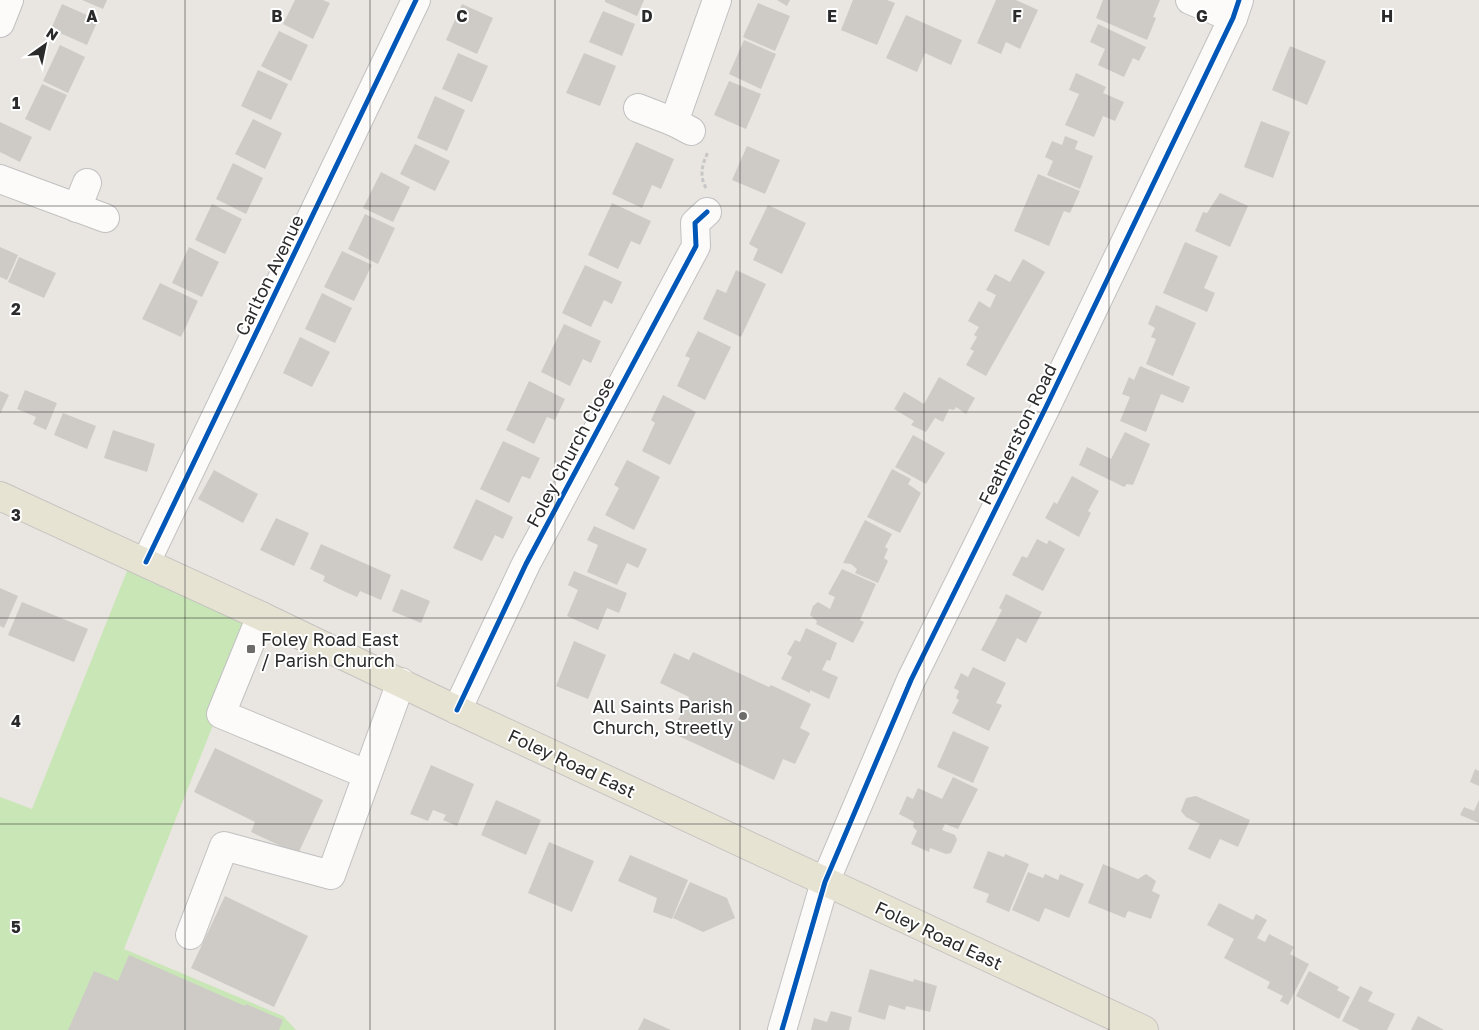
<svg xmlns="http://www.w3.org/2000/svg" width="1479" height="1030" viewBox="0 0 1479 1030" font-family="'Golos Text',sans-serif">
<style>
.green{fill:#c9e6b7}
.building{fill:#cecbc7}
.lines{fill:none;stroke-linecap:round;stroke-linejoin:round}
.minor-casing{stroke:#c2c1c2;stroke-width:30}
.major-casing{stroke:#c5c3c1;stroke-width:30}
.path{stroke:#c8c7c7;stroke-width:3;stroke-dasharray:4 2.5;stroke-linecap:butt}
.minor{stroke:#fcfbfa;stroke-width:28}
.major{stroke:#e7e3d3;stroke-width:28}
.cycleway-casing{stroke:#fff;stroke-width:8}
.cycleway{stroke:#0057b8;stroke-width:5}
.grid{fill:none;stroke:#2b2b2b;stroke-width:1;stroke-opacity:0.55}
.poi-dot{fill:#6e6c6a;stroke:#fff;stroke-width:2}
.labels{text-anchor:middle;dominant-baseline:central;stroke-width:4;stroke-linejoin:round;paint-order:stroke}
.street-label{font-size:18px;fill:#2b2b2b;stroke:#fff}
.poi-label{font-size:18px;fill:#2b2b2b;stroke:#fff;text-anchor:start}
.grid-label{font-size:16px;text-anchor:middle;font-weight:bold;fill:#2b2b2b;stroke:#fff;stroke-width:4;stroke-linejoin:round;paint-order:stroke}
</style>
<rect width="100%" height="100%" fill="#e9e5e0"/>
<path class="green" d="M131,561l125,56 -132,332 159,67 13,14h-296v-233l32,12z"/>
<g class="building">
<path d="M82,0h25l-4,9z"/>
<path d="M295,0h28l7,3 -17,36 -30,-15z"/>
<path d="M605,0h39l-7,16 -32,-14z"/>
<path d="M777,0h13l-3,6z"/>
<path d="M853,0h34l8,3 -18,42 -36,-15z"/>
<path d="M996,0h20l22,10 -18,39 -14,-7 -5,12 -24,-11z"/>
<path d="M1103,0h57l-7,17 3,1 -9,22 -51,-22z"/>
<path d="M758,3l32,13 -15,35 -32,-14z"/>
<path d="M62,4l36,16 -11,25 -36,-16z"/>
<path d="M462,4l31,14 -16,36 -31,-14z"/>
<path d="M603,11l32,13 -13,32 -33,-14z"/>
<path d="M906,15l56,25 -11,25 -26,-12 -8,19 -31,-14z"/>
<path d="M1098,24l48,23 -7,14 -6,-3 -9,19 -26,-12 7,-16 -15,-7z"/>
<path d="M279,31l29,14 -17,36 -30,-15z"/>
<path d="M744,40l32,14 -15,35 -32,-15z"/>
<path d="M60,45l25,12 -17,36 -25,-12z"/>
<path d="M1290,46l36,15 -19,44 -35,-15z"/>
<path d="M458,53l30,13 -16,36 -30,-13z"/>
<path d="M584,53l32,13 -16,40 -34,-13z"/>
<path d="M258,70l30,14 -17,36 -30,-14z"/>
<path d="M1076,73l30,14 -3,6 21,9 -9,19 -12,-5 -9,21 -29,-12 14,-31 -10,-4z"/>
<path d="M729,81l32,13 -15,35 -32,-14z"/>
<path d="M42,84l25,11 -17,36 -25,-12z"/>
<path d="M435,96l30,14 -18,41 -30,-13z"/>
<path d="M253,119l29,14 -17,36 -30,-15z"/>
<path d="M1261,121l29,11 -17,46 -29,-11z"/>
<path d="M0,122l32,15 -12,25 -20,-10z"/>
<path d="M1065,136l13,5 -3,8 18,7 -13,33 -33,-14 6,-14 -8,-4 7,-16 10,4z"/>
<path d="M636,142l38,17 -13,30 -9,-4 -10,23 -30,-14z"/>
<path d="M415,144l35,17 -15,30 -35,-17z"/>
<path d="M747,146l33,14 -15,34 -33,-14z"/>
<path d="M233,163l30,15 -17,36 -30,-15z"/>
<path d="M381,172l29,15 -17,35 -30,-14z"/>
<path d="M1038,174l42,17 -10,22 -6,-2 -15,35 -35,-15z"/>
<path d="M1220,193l28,13 -18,41 -35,-16 8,-19 4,1z"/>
<path d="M612,203l39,18 -11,24 -9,-4 -13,28 -30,-14z"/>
<path d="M212,204l30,15 -17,35 -30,-14z"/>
<path d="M768,205l38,18 -24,51 -29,-14 5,-11 -9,-5z"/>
<path d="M365,214l30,14 -17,36 -30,-15z"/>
<path d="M1185,242l33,14 -14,32 11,5 -8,19 -44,-19z"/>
<path d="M0,247l18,8 -11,25 -7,-3z"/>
<path d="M189,247l30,15 -17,35 -30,-14z"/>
<path d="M342,251l30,14 -18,36 -30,-14z"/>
<path d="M19,257l37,16 -12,25 -36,-16z"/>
<path d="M1023,259l22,13 -59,104 -20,-11 8,-14 -4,-2 7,-12 -3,-2 5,-8 -11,-6 11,-20 11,7 6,-13 -10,-5 9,-16 15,8z"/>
<path d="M585,265l37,17 -10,22 -8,-4 -13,27 -29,-14z"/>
<path d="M736,270l30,14 -25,53 -38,-18 14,-30 9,4z"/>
<path d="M160,283l38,18 -17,36 -39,-18z"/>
<path d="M322,293l30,15 -17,35 -30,-14z"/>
<path d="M1156,305l40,18 -23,53 -27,-12 10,-25 -5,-2 4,-9 -7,-4z"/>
<path d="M564,324l37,17 -10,22 -8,-4 -13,27 -29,-14z"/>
<path d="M698,331l33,16 -26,53 -28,-14 13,-28 -5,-2z"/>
<path d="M300,337l30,15 -18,35 -29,-14z"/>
<path d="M1140,366l50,21 -7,16 -22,-9 -15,38 -26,-11 10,-24 -8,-3 7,-17 5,3z"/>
<path d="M939,377l36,21 -9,16 -10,-7 -2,3 -5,-1 -6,13 -8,-4 -9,14 -15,-7 3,-4 -20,-12 10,-17 20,12z"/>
<path d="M529,381l36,18 -10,21 -8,-3 -13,27 -28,-14z"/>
<path d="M25,390l32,13 -11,27 -13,-6 3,-7 -19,-8z"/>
<path d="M0,391l9,4 -9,19z"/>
<path d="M663,395l33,17 -26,53 -28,-14 13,-28 -4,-3z"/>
<path d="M63,413l33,13 -9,23 -33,-14z"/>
<path d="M113,430l42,14 -8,28 -43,-14z"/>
<path d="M1125,432l25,12 -17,41 -6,-1 -3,3 -45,-22 8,-18 24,12z"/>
<path d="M913,435l32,18 -19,31 -31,-17z"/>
<path d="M503,441l37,17 -10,21 -8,-3 -13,27 -29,-14z"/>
<path d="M627,460l33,17 -26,53 -29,-15 14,-27 -5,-3z"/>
<path d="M892,469l19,10 -3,5 13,9 -21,40 -33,-16z"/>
<path d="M214,470l44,24 -15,29 -45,-24z"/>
<path d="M1072,476l27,15 -11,20 3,2 -12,24 -34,-19 9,-16 3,2z"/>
<path d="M476,499l37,18 -10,22 -8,-4 -13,26 -29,-13z"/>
<path d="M276,518l33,15 -15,33 -34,-16z"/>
<path d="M865,520l27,14 -7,13 3,2 -4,9 4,3 -10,22 -23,-10 2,-4 -6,-5 -8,-1z"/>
<path d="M594,526l53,23 -9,19 -11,-5 -10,22 -30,-13 11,-27 -11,-5z"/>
<path d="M1037,539l10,5 2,-4 16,9 -22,42 -31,-16 10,-19 5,2z"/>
<path d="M321,544l70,31 -10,25 -21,-9 -3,6 -18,-8 -16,-8 2,-5 -15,-7z"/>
<path d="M842,569l34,15 -16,36 4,2 -11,21 -37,-19 1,-3 -7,-6 3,-9 5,-4 12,7 5,-12 -7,-3z"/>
<path d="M574,571l53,22 -8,20 -12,-5 -9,22 -31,-14 11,-26 -10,-5z"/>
<path d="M0,588l18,8 -14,32 -4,-2z"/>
<path d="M401,589l29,12 -9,22 -29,-12z"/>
<path d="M1006,594l36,18 -16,31 -9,-5 -12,24 -24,-12 21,-40 -3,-2z"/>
<path d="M22,602l66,27 -14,33 -66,-27z"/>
<path d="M806,628l31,15 -7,18 -3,-1 -5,10 16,7 -9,22 -19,-9v3l-29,-14 11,-22 -5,-3 8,-14 5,2z"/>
<path d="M574,641l32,14 -18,44 -32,-13z"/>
<path d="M693,652l76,35 2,-2 40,19 -11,24 10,5 -15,31 -12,-5 -9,21 -102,-47 17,-36 -29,-14 14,-30 15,7z"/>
<path d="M973,667l33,16 -10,20 6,2 -13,26 -37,-18 7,-13 -3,-2 3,-7 -5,-3 7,-15 7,4z"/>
<path d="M953,731l36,16 -16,36 -36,-16z"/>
<path d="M215,748l108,52 -25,54 -47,-22 4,-10 -61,-30z"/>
<path d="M431,765l43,19 -17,42 -14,-6 3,-5 -13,-5 -5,11 -18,-7z"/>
<path d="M1475,769l4,2v15l-9,-4z"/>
<path d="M953,777l25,12 -20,40 -13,-5 -3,6 13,5 2,5 -6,13 -5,1 -16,-6 -1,4 -18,-8 6,-13 -4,-4 1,-5 -15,-8 8,-18 6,3 5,-11 24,11z"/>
<path d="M1196,796l54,24 -12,27 -18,-8 -10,20 -22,-10 12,-25 -14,-7 -5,-6 5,-13z"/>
<path d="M496,800l45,20 -15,35 -45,-20z"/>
<path d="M1479,800v23l-19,-8 4,-8 10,4z"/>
<path d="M549,842l45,19 -22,51 -44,-19z"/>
<path d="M988,851l16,6 1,-3 24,10 -20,48 -23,-10 3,-8 -16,-6z"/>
<path d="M630,855l58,25 -16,39 -19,-7 4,-14 -39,-17z"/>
<path d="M1103,864l35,15 8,-5 10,7 -4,10 8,4 -9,24 -23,-8 -3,7 -37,-15z"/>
<path d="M1028,872l15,6 2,-4 13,6 2,-6 24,10 -15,34 -24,-10 -6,14 -27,-12z"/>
<path d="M690,882l37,16 8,20 -32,14 -30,-14z"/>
<path d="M225,896l83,40 -34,71 -83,-39z"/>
<path d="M1219,903l34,17 3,-6 11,6 -10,18 8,4 4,-8 25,13 -4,7 19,10 -21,41 -8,-4 3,-5 -16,-8 3,-6 -46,-24 10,-19 -27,-14z"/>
<path d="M129,955l116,51 1,-2 37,16 -4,10h-211l26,-59 24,10z"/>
<path d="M870,969l43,13 1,-3 23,7 -7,26 -24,-6 -1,4 -16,-5 -4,15 -27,-8z"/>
<path d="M1309,971l30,16 -2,3 13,7 -11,22 -43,-23z"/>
<path d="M1360,986l13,6 -5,9 27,13 -8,16h-27l-18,-9z"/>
<path d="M831,1011l21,6 -3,13h-38l3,-12 13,4z"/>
<path d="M1418,1016l26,14h-33z"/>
<path d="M644,1018l27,12h-33z"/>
</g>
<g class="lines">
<g class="minor-casing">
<g id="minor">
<path d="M1190,0l43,18"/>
<path d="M0,23l9,-23"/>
<path d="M638,108l36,14"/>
<path d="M691,131l-17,-9 43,-122"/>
<path d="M0,179l105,39"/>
<path d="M77,208l10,-25"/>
<path d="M146,562l270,-562"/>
<path d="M261,616l-40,98 145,60"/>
<path d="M457,710l69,-146 170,-318 -1,-23 12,-11"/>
<path d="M190,935l34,-89 107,29 70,-193"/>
<path d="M782,1030l43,-148 86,-202 135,-273 187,-389 6,-18"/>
</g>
</g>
<g class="major-casing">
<path id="major" d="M0,496l261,120 196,94 687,320"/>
</g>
<path class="path" d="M706,188c-7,-13 -4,-23 2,-36"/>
<use href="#minor" class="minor"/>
<use href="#major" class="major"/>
<g class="cycleway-casing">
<g id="cycleway">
<path d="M146,562l270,-562"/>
<path d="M457,710l69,-146 170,-318 -1,-23 12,-11"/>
<path d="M782,1030l43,-148 86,-202 135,-273 187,-389 6,-18"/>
</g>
</g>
<use href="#cycleway" class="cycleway"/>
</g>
<path class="grid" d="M185,0v1030M370,0v1030M555,0v1030M740,0v1030M924,0v1030M1109,0v1030M1294,0v1030M0,206h1479M0,412h1479M0,618h1479M0,824h1479"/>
<g class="poi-dot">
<rect x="246" y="644" width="10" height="10" rx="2.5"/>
<circle cx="743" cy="716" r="5"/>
</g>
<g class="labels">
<g class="street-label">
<text transform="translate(269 275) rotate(-64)">Carlton Avenue</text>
<text transform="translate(1017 434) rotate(-64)">Featherston Road</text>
<text transform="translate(570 452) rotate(-62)">Foley Church Close</text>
<text transform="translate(572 763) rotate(25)">Foley Road East</text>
<text transform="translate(939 935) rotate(25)">Foley Road East</text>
</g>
<g class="poi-label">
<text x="261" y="639">Foley Road East<tspan x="261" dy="21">/ Parish Church</tspan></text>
<text x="733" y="706" text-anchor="end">All Saints Parish<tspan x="733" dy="21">Church, Streetly</tspan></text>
</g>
</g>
<g class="grid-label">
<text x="92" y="22">A</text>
<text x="277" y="22">B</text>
<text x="462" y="22">C</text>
<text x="647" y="22">D</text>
<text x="832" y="22">E</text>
<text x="1017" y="22">F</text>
<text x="1202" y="22">G</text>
<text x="1387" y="22">H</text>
<text x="16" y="109">1</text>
<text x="16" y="315">2</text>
<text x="16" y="521">3</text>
<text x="16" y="727">4</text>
<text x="16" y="933">5</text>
</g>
<g transform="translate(45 45) rotate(33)" stroke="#ffffff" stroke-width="4" paint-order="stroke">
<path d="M0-4L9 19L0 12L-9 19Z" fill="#2b2b2b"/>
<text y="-8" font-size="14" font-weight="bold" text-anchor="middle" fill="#2b2b2b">N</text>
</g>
</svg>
